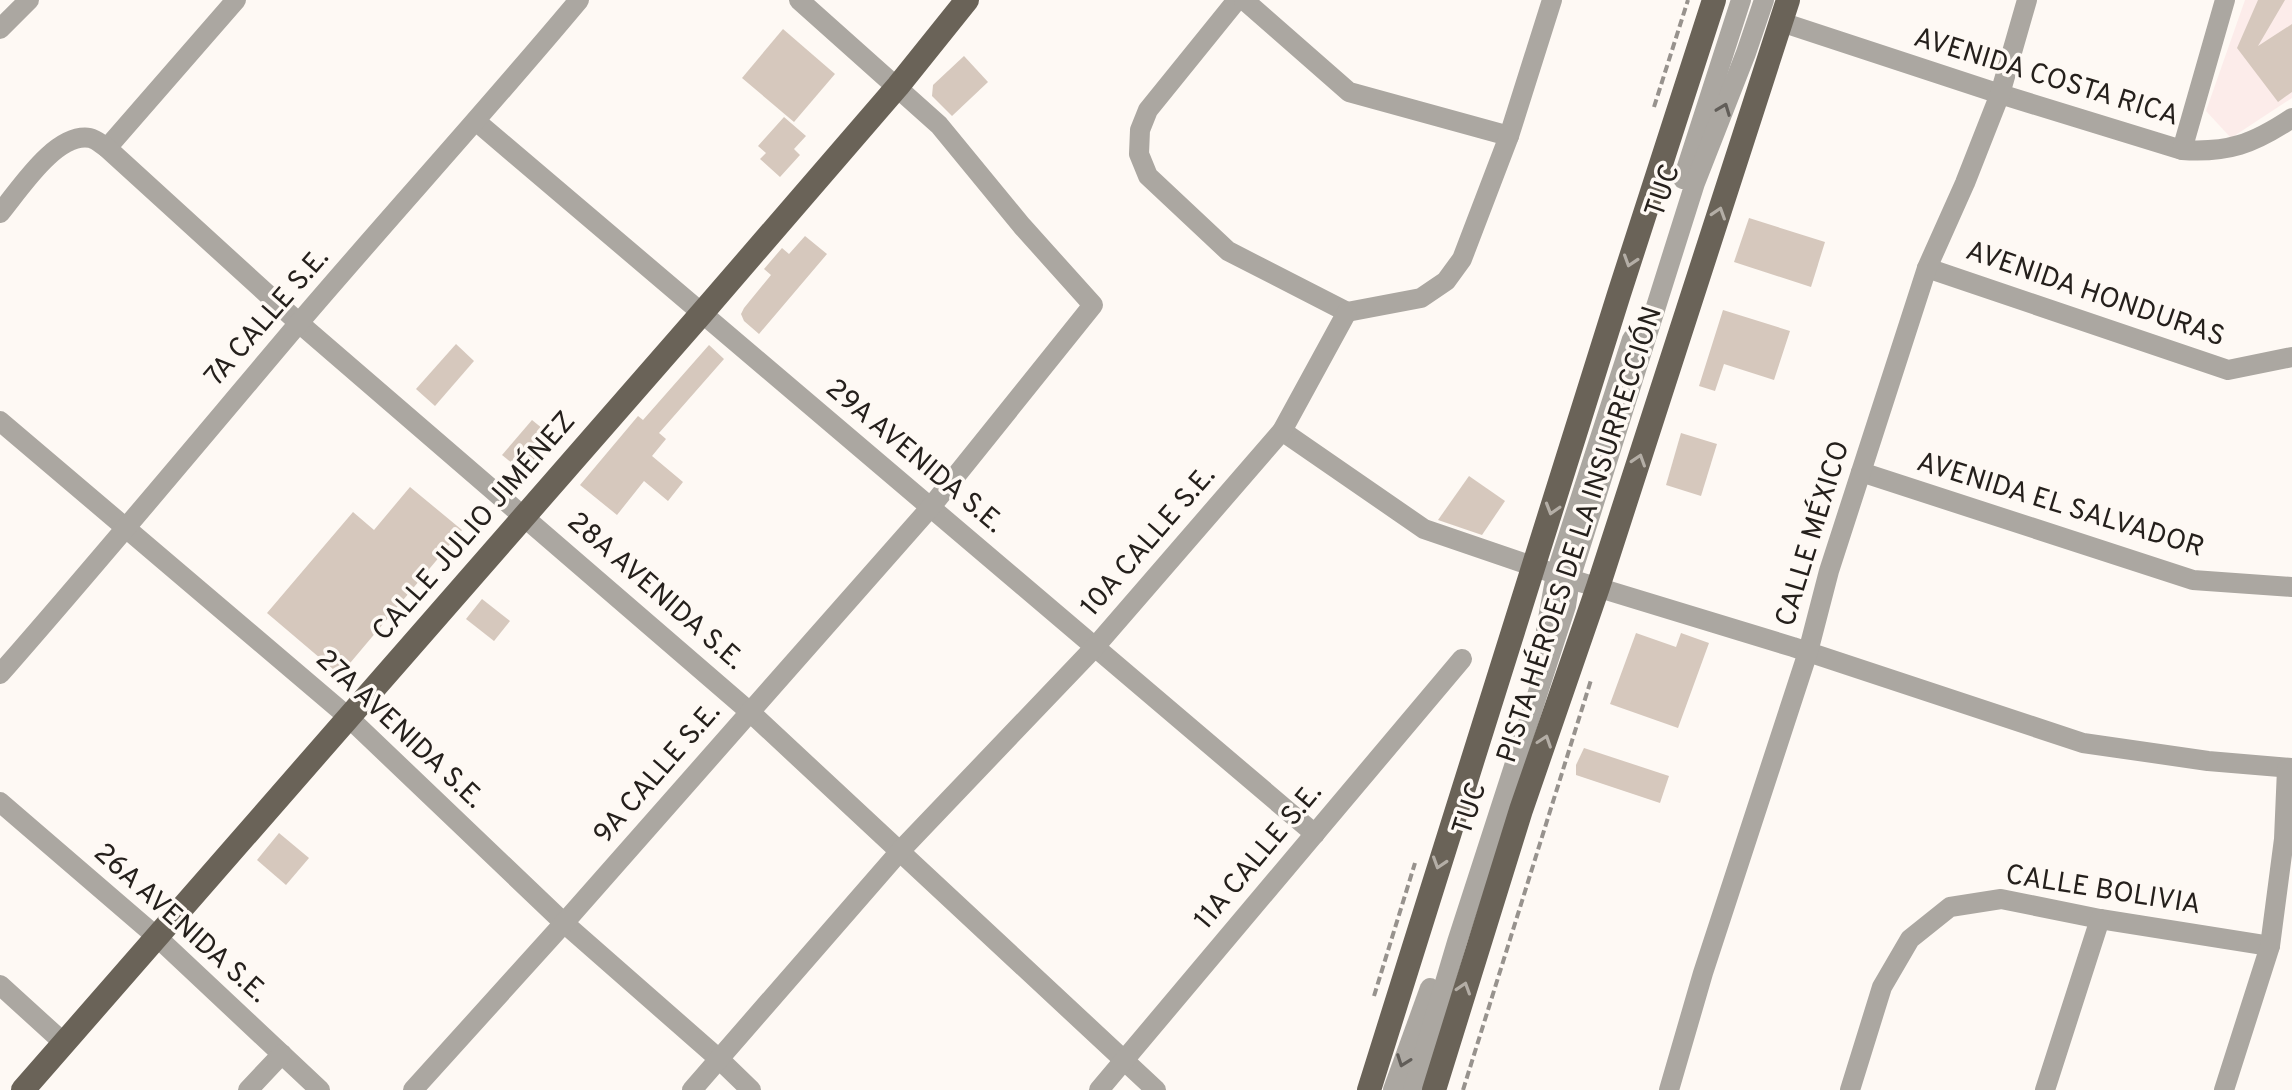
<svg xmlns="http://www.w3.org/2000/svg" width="2292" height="1090" viewBox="0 0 2292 1090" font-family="Overpass,sans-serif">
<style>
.education{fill:#fcecea}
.building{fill:#d6c8bd}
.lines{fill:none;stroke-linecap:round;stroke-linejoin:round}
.path{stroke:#97928d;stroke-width:4;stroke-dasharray:8 4;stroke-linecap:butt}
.minor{stroke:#aba7a1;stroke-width:20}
.major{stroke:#6a6358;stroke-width:24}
.oneway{stroke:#615d58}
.oneway2{stroke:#b4aea6}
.labels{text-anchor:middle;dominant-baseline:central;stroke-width:7;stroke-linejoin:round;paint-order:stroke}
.street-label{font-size:28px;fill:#25201c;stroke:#fef9f4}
</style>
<rect width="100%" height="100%" fill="#fef9f4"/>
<path class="education" d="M2245,0h47v98l-61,40 -25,-27z"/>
<g class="building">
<path d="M2258,0h27l-27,46 34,-22v68l-14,10 -41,-54z"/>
<path d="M783,29l52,45 -41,48 -52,-44z"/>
<path d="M964,56l24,26 -36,34 -20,-20 1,-11z"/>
<path d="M784,117l22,19 -12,13 6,6 -20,22 -20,-18 6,-6 -8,-7z"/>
<path d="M1749,218l76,24 -14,45 -77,-25z"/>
<path d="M805,236l22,18 -68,80 -15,-13 -3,-7 3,-6 27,-33 -7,-6 18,-21 7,6z"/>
<path d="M1723,310l67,21 -16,49 -50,-16 -9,27 -16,-5z"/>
<path d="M456,344l18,17 -39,45 -19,-17z"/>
<path d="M709,345l15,14 -65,74 7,6 -14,17 31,26 -15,19 -24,-20 -27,34 -37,-30 58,-69 5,4z"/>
<path d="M532,420l21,17 -30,35 -21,-17z"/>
<path d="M1681,433l36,11 -16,52 -35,-11z"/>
<path d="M1469,476l36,25 -23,34 -44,-15z"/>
<path d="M410,487l52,43 -122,145 -73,-62 86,-101 21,18z"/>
<path d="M482,599l28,22 -16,20 -28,-22z"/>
<path d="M1636,633l40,14 5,-14 28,10 -31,85 -68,-24z"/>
<path d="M1584,748l85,28 -9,27 -84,-28v-10z"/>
<path d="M279,833l30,25 -23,27 -29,-25z"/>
</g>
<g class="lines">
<g class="path">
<path d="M1654,107l34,-107"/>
<path d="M1374,996l41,-133"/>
<path d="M1463,1090l128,-410"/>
</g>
<g class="minor">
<path d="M1237,0l-89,110 -8,20 -1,24 9,22 80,75 119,61"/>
<path d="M1244,0l105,92 160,44"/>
<path d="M1781,22l219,72 182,56c46,3 71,-6 110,-32"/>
<path d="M0,29l29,-29"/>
<path d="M477,122l838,712"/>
<path d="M107,148l129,-148"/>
<path d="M2182,150l43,-150"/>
<path d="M1683,179l58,-179"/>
<path d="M0,213c20,-24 56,-81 90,-75 6,1 12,7 17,10l192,175 451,389 406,378"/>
<path d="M1927,268l301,102 64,-13"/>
<path d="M1347,312l74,-14 25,-17 16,-22 47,-123 43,-136"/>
<path d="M0,421l347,295 217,207 155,136 32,31"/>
<path d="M1282,431l142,98 146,50 223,68 290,96 125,18 84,7"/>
<path d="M1861,472l332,108 99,7"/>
<path d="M1546,630l10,-56 76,-235"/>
<path d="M0,674c101,-115 199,-233 298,-350 93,-109 189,-214 281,-324"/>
<path d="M0,802l158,136 162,152"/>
<path d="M0,985l65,59"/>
<path d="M248,1090l34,-36"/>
<path d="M413,1090l151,-167 366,-415 163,-203 -71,-79 -83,-101 -140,-125"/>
<path d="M692,1090l209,-240 193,-202 188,-217 65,-119"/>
<path d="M1099,1090l363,-431"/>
<path d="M1393,1090l37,-102"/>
<path d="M1413,1090l44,-148 109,-336 4,-27 125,-396 51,-130 18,-53"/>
<path d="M1669,1090l34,-117 105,-321 21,-81 98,-303 38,-85 35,-89 27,-94"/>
<path d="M1850,1090l32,-103 28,-48 40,-32 51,-8 99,20 170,27"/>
<path d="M2045,1090l55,-171"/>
<path d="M2224,1090l46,-144 14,-107 3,-70"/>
</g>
<g class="major">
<path d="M23,1090l679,-777 196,-227 69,-86"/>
<path d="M1369,1090l250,-796 95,-294"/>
<path d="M1434,1090l87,-280 77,-223 190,-587"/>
</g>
</g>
<defs><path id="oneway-chevron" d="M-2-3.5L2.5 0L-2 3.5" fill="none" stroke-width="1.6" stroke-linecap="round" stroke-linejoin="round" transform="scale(2)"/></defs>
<g class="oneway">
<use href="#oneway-chevron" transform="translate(1724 109) rotate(-69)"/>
<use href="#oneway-chevron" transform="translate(1403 1061) rotate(110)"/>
</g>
<g class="oneway2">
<use href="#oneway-chevron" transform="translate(1719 213) rotate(-72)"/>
<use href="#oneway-chevron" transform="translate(1630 261) rotate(108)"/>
<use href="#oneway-chevron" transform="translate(1639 460) rotate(-72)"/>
<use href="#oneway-chevron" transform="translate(1552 509) rotate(107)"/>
<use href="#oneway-chevron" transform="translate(1545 741) rotate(-71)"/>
<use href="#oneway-chevron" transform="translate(1439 863) rotate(108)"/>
<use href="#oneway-chevron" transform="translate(1464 988) rotate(-72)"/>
</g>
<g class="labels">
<g class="street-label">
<text transform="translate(2046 78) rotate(17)">AVENIDA COSTA RICA</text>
<text transform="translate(1664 191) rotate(-71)">TUC</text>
<text transform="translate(2095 295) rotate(19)">AVENIDA HONDURAS</text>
<text transform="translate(268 318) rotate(-49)">7A CALLE S.E.</text>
<text transform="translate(914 457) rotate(40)">29A AVENIDA S.E.</text>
<text transform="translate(2060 506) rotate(17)">AVENIDA EL SALVADOR</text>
<text transform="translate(475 527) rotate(-49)">CALLE JULIO JIMÉNEZ</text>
<text transform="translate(1814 534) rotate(-73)">CALLE MÉXICO</text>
<text transform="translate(1581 535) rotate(-72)">PISTA HÉROES DE LA INSURRECCIÓN</text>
<text transform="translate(1149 542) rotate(-49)">10A CALLE S.E.</text>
<text transform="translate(655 592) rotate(41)">28A AVENIDA S.E.</text>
<text transform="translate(399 730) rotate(43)">27A AVENIDA S.E.</text>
<text transform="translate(658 774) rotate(-49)">9A CALLE S.E.</text>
<text transform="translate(1471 809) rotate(-72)">TUC</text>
<text transform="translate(1259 857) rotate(-50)">11A CALLE S.E.</text>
<text transform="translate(2103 891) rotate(9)">CALLE BOLIVIA</text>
<text transform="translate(180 924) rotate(42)">26A AVENIDA S.E.</text>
</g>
</g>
</svg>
